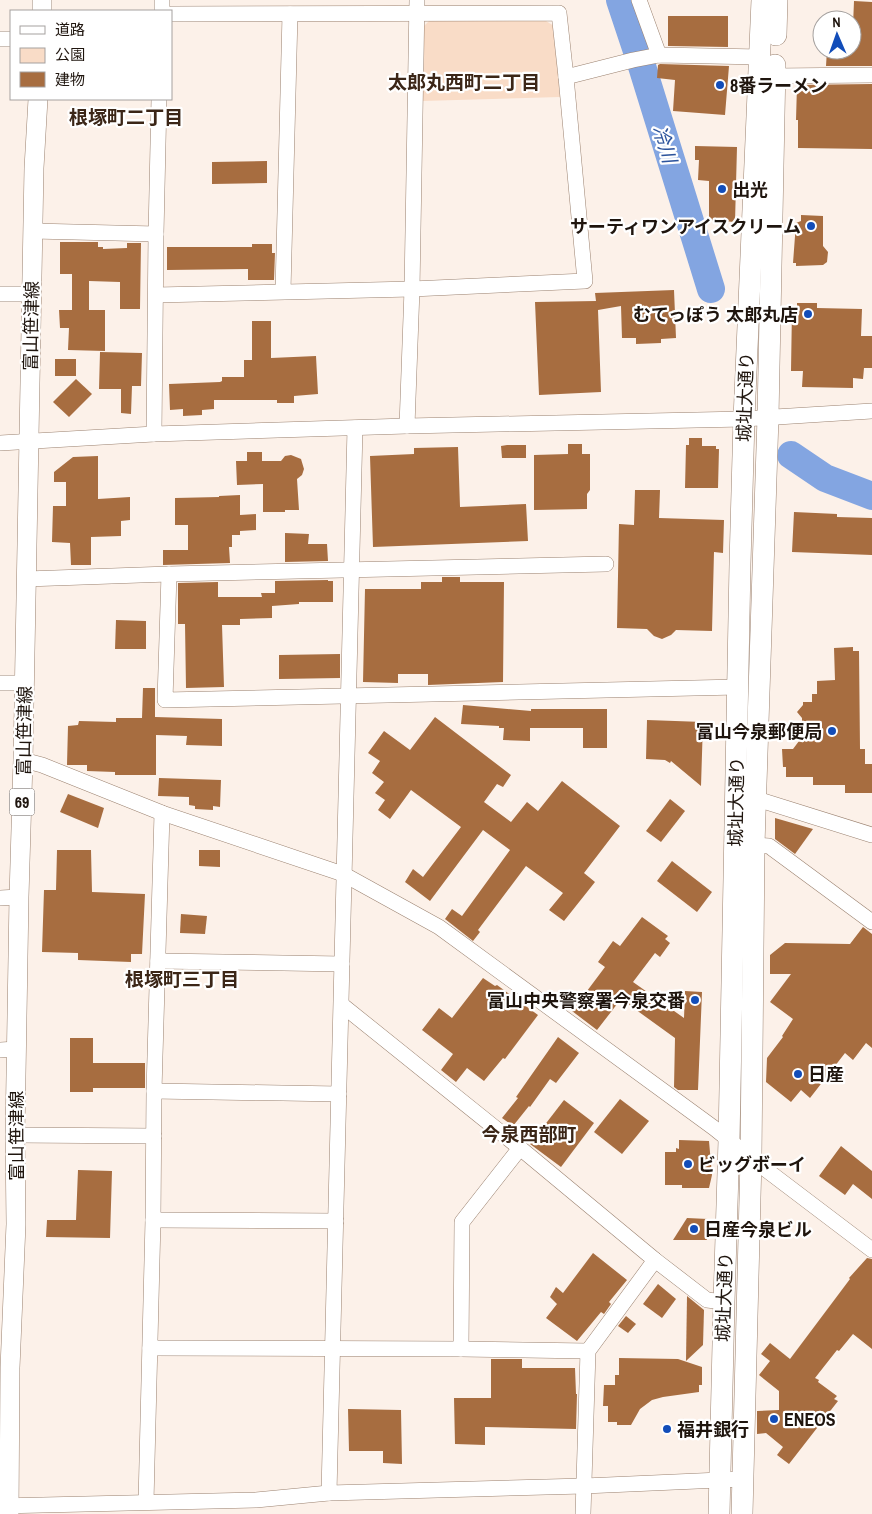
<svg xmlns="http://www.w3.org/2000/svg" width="872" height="1514" viewBox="0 0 872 1514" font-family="'Archivo Narrow','Noto Sans JP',sans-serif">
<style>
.green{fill:#f9dcc7}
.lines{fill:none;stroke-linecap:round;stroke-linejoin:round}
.river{stroke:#83a5e1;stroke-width:28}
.building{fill:#a76d40}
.minor-casing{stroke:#9b8270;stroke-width:16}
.major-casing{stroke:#9b8270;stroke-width:20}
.highway-casing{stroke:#9b8270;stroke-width:22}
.minor{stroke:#fff;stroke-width:15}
.major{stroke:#fff;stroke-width:19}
.highway{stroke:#fff;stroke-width:21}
.poi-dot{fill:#124db9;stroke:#fff;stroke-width:2}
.labels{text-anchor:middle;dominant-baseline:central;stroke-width:4.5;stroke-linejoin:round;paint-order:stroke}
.shield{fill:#fff;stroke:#625b56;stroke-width:1}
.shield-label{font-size:16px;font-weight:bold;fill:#1f150e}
.poi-label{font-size:18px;font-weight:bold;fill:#1f150e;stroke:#fff;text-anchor:start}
.street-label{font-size:18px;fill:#1f150e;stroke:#fff}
.neighbourhood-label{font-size:19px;font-weight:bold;fill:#3b2617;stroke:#fff}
.water-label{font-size:19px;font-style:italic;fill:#2d549c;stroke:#fff}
</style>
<rect width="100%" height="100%" fill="#fcf1e9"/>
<path class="green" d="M429,21h117l8,5 6,71 -138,4 1,-74z"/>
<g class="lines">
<g class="river">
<path d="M620,0l21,63 70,226"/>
<path d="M791,455l34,23 47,18"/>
</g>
</g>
<g class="building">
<path d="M854,1l18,1v64h-46l1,-16h25z"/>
<path d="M668,16h60v31l-60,-1z"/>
<path d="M660,64l69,2 -4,49 -52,-4 2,-31 -18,-2 1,-13z"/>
<path d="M872,84v65l-74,-1v-28h-2l1,-35z"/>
<path d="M695,146l42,1 -2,75 -26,-2v-39l-11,-1 1,-20h-4z"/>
<path d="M267,161v22l-55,1v-22z"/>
<path d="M801,215l22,1v30l5,6 -1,10 -4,3 -27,1v-3h-3l3,-40 5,-2z"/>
<path d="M60,242h38v5h5v2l24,-1v-5h14l-1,66h-20v-27l-31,-1v29h16v41l-37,-1 1,-22h-9l-1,-18h13v-36h-12z"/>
<path d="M252,244h20v9h3l-1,27h-26v-11l-81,1v-23h85z"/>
<path d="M674,290l2,48 -15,1v4l-25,1v-6h-14l-1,-32 -23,4 3,82 -62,3 -4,-93 61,-1 -1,-8z"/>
<path d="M797,303h20v5l45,1 -1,27h11v32h-8l-1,11 -10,-1v10l-51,-1 1,-16h-12l1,-63h5z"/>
<path d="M252,321h19v37l45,-2 2,38 -24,2v7h-17v-3h-63v9l-12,1v5l-19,1v-7l-13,1 -1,-26 51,-2 2,-1v-4h22v-17h8z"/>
<path d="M100,352l42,1 -1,33h-9l-1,28 -10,-1v-24h-22z"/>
<rect x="55" y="359" width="21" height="17"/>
<path d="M76,379l16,15 -23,23 -16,-15z"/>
<path d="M689,438h13v8h14v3h3l-1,39h-33l1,-43h3z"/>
<path d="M568,444h14v10h8v36l-3,4v15l-53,1v-55l34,-1z"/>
<path d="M507,445h19v13h-24l-1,-12z"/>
<path d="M458,447l2,60 66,-3 2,37 -155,6 -3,-91 44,-2v-6z"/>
<path d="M247,452h15v9h19l4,-5 6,-1 10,4 3,10 -2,6 -5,4 2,31h-14v2h-22v-28l-26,1 -1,-24h11z"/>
<path d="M98,456v43l32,-2v23l-9,1v15l-30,1v28h-20l-1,-22 -18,-1 1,-36h13v-24h-12v-10l19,-15z"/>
<path d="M635,490h25l-1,28 65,2 -1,33 -9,-1 -2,79 -36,-1 -5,5 -9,4 -8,-3 -7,-7 -30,-1 2,-104 15,1z"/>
<path d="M240,495v20l16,-1v16l-16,1v4h-8v12h-3l1,16 -67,2v-15h25v-25h-13v-27l44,-1v-1z"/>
<path d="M794,512l43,2v3l35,1v37l-80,-3z"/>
<path d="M285,533l24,1 -1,10h19l1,17 -43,1z"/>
<path d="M442,577h18v5h44l-1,100 -75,3v-11h-30v9l-35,-1 2,-93h56v-7h21z"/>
<path d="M328,580v1h5v21h-34v2l-27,2v12l-32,1v6h-18l2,62 -38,1 -1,-64h-7v-41l40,-1v15h44l-1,-4h14v-12z"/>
<path d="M116,620l30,1v28h-31z"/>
<path d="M853,647v4h6l1,98h5v15h7v29h-27v-8h-32v-8h-27v-10h-3l-1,-18h11l9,-12v-19l-5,-6 6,-7v-3h9v-8h5v-13l18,-1 -1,-32z"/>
<path d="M340,654v24l-61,1v-24z"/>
<path d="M143,688h12v29l67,2v27l-36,-1 1,-9 -31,-1v40h-41v-3l-28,-1v-6h-20l1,-39 10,-1 1,-4 37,1v-4h26z"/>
<path d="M463,705l68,6v-2h76v39h-24v-20h-53v13l-27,-1 1,-12h-5v-2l-38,-2z"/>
<path d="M435,717l76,58 -8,12 -6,-3 -13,18 27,20 16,-20 11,9 24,-30 58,45 -36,47 11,9 -31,39 -15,-11 14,-17 -37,-27 -48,64 2,2 -7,9 -28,-22 7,-10 10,7 48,-66 -27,-20 -53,71 -25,-19 8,-13 10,8 38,-50 -50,-37 -21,29 -12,-9 7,-10 -10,-7 9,-11 -12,-9 8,-12 -12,-8 16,-22 26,19z"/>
<path d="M647,720l56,2 -2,64 -30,-25 -1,2 -5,-3 -19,-1z"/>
<path d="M159,778l62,2 -1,27 -7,-1v4l-18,-1v-3l-6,-1v-8l-31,-1z"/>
<path d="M68,794l36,14 -6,20 -38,-16z"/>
<path d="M670,799l15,12 -24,31 -15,-11z"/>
<path d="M775,818l38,11 -18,25 -20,-15z"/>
<path d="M57,850h34l1,42 53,2 -3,60h-11v8l-53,-2v-7l-36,-1 2,-62h12z"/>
<path d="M199,850h21v17l-21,-1z"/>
<path d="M672,861l40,31 -15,20 -40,-31z"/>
<path d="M181,914l26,2 -2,18 -25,-1z"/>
<path d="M642,917l26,19 -3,3 5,4 -10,14 -5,-4 -22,29 51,36 1,-27 17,1 -4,98h-20l-4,-3 1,-49 -54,-39 -24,31 -25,-19 33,-44 -7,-5 15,-21 7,5z"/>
<path d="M863,927l9,7v114l-6,-5 -13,17 -8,-7 -35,45 -9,-8 -10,12 -25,-20 1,-24 16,-21 -1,-1 11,-17 -23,-17 21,-28h-21v-19l15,-12 65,1z"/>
<path d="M483,978l12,8 2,-1 41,30 -33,44 -2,-1 -19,23 -17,-13 -11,14 -15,-12 12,-16 -31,-24 17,-22 13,10z"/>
<path d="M558,1037l21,16 -23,30 -6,-4 -20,28 -1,-1 -16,20 -11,-8 16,-20 -2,-1z"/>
<path d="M70,1038h23v25h52v25h-52v4h-23z"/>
<path d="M620,1099l29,22 -27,33 -28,-22z"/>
<path d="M564,1100l30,23 -33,44 -31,-23z"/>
<path d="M679,1140l30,1 3,34 -3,13h-27v-3h-17v-33h11v-4l3,1z"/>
<path d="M841,1146l31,25v28l-19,-15 -8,11 -26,-19z"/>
<path d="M78,1170l34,1 -2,67 -64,-1 1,-17h29z"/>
<path d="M687,1218l21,1 -1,21h-34z"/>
<path d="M593,1253l34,27 -18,22 2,2 -7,10 -3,-2 -24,29 -31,-23 11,-14 -7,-7 6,-10 7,6z"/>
<path d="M867,1258l5,1v90l-19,-15 -14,17 -2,-1 -22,28 4,2 -1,2 19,14 -3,3 4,2 -49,63 -12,-9 6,-8 -17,-14 -9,1v-23l22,-1v-19l-20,-16 11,-14 -9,-7 9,-11 20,16 60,-80 -1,-1z"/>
<path d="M658,1284l18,15 -14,19 -19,-14z"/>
<path d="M687,1296l17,14 -1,35 -17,16z"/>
<path d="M626,1316l10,8 -8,9 -10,-7z"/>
<path d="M619,1358l59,1 24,8v18h-3v7l-36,5 -11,3 -12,9 -9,16h-14v-3h-9v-16h-5l1,-21h11v-10h4z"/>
<path d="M491,1359h31v9h53l1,26h1l-1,35 -91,-2v18l-30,-1 -1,-46h37z"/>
<path d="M348,1409l53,1 1,54 -19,-1v-12h-34z"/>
</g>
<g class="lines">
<g class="minor-casing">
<g id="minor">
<path d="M639,0l20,55"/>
<path d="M162,11v-11"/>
<path d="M171,14l388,-1 7,64"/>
<path d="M0,39h11"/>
<path d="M774,76l98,-1"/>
<path d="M33,231l123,3"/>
<path d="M283,291l7,-277"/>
<path d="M0,294h32"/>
<path d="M156,295l256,-6 173,-8 -19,-204 67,-17 26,-5 102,2"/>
<path d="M407,426l5,-137 5,-289"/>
<path d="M154,434l2,-200 3,-135"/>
<path d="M0,443l154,-9 253,-8 337,-7 128,-8"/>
<path d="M169,574l-4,126 573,-13"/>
<path d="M26,579l143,-5 437,-10"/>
<path d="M0,683h25"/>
<path d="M23,760l19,5 120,48 181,61 96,53 275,201 46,37 112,85"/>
<path d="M757,799l115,36"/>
<path d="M754,845l15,1 103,76"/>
<path d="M0,898l19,-1"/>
<path d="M158,961l184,3"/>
<path d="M342,1005l178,143 135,112 52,40 17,2"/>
<path d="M0,1050l17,-1"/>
<path d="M154,1091l185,3"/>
<path d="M15,1135l139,1"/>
<path d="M153,1220l183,1"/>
<path d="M150,1348l311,1 127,2"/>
<path d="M461,1349l1,-127 58,-74"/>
<path d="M329,1493l26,-1065"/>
<path d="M146,1502l7,-282 1,-129 8,-278"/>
<path d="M0,1506l256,-6 73,-7 255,-7 159,-7"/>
<path d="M583,1514l5,-163 67,-91"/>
</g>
</g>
<g class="major-casing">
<g id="major">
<path d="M42,11v-11"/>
<path d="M9,1514l1,-146 6,-144 -1,-89 4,-238 4,-137 11,-592 4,-69"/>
</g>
</g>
<g class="highway-casing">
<g id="highway">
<path d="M776,35l1,-35"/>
<path d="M719,1514l5,-212 5,-162 11,-576 4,-145 18,-419"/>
<path d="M742,1514l9,-356 3,-313 14,-428 7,-352"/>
</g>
</g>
<use href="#minor" class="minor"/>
<use href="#major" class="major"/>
<use href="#highway" class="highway"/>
</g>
<g class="poi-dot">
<circle cx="720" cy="85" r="5"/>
<circle cx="722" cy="189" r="5"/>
<circle cx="811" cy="226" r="5"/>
<circle cx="808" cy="314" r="5"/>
<circle cx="832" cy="731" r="5"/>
<circle cx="695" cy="1000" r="5"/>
<circle cx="798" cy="1074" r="5"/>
<circle cx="688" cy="1164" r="5"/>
<circle cx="694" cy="1229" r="5"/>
<circle cx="774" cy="1419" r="5"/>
<circle cx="667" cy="1429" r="5"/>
</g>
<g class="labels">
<rect class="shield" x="9.5" y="788.5" width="25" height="27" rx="4"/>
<g class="shield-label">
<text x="22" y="802">69</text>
</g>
<g class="poi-label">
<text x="730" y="85">8番ラーメン</text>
<text x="732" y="189">出光</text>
<text x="801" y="226" text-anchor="end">サーティワンアイスクリーム</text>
<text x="798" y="314" text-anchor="end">むてっぽう 太郎丸店</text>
<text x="822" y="731" text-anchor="end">富山今泉郵便局</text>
<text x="685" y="1000" text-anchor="end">富山中央警察署今泉交番</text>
<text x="808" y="1074">日産</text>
<text x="698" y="1164">ビッグボーイ</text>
<text x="704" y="1229">日産今泉ビル</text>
<text x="784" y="1419">ENEOS</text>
<text x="677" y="1429">福井銀行</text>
</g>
<g class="street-label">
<text transform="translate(31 326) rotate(-89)">富山笹津線</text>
<text transform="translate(745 397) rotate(-88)">城址大通り</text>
<text transform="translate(24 731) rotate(-89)">富山笹津線</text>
<text transform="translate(736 802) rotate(-89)">城址大通り</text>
<text transform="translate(16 1136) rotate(-90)">富山笹津線</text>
<text transform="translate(724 1297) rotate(-88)">城址大通り</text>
</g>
<g class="neighbourhood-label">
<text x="464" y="82">太郎丸西町二丁目</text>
<text x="126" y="117">根塚町二丁目</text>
<text x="182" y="979">根塚町三丁目</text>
<text x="529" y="1134">今泉西部町</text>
</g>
<g class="water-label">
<text transform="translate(665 144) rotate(72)">冷川</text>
</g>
</g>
<rect x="10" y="10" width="162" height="90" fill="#ffffff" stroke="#a5a19f"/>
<rect x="20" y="26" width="25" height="8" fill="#ffffff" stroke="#a5a19f"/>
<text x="55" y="35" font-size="15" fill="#1f150e">道路</text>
<rect x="20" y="48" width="25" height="15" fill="#f9dcc7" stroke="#a5a19f"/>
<text x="55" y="60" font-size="15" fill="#1f150e">公園</text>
<rect x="20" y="72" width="25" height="15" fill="#a76d40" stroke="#a5a19f"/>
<text x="55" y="85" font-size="15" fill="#1f150e">建物</text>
<g transform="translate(837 35) rotate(358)"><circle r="24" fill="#ffffff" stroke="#a5a19f"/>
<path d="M0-4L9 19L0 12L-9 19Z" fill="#124db9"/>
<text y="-8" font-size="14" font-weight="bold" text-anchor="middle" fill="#1f150e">N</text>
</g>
</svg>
